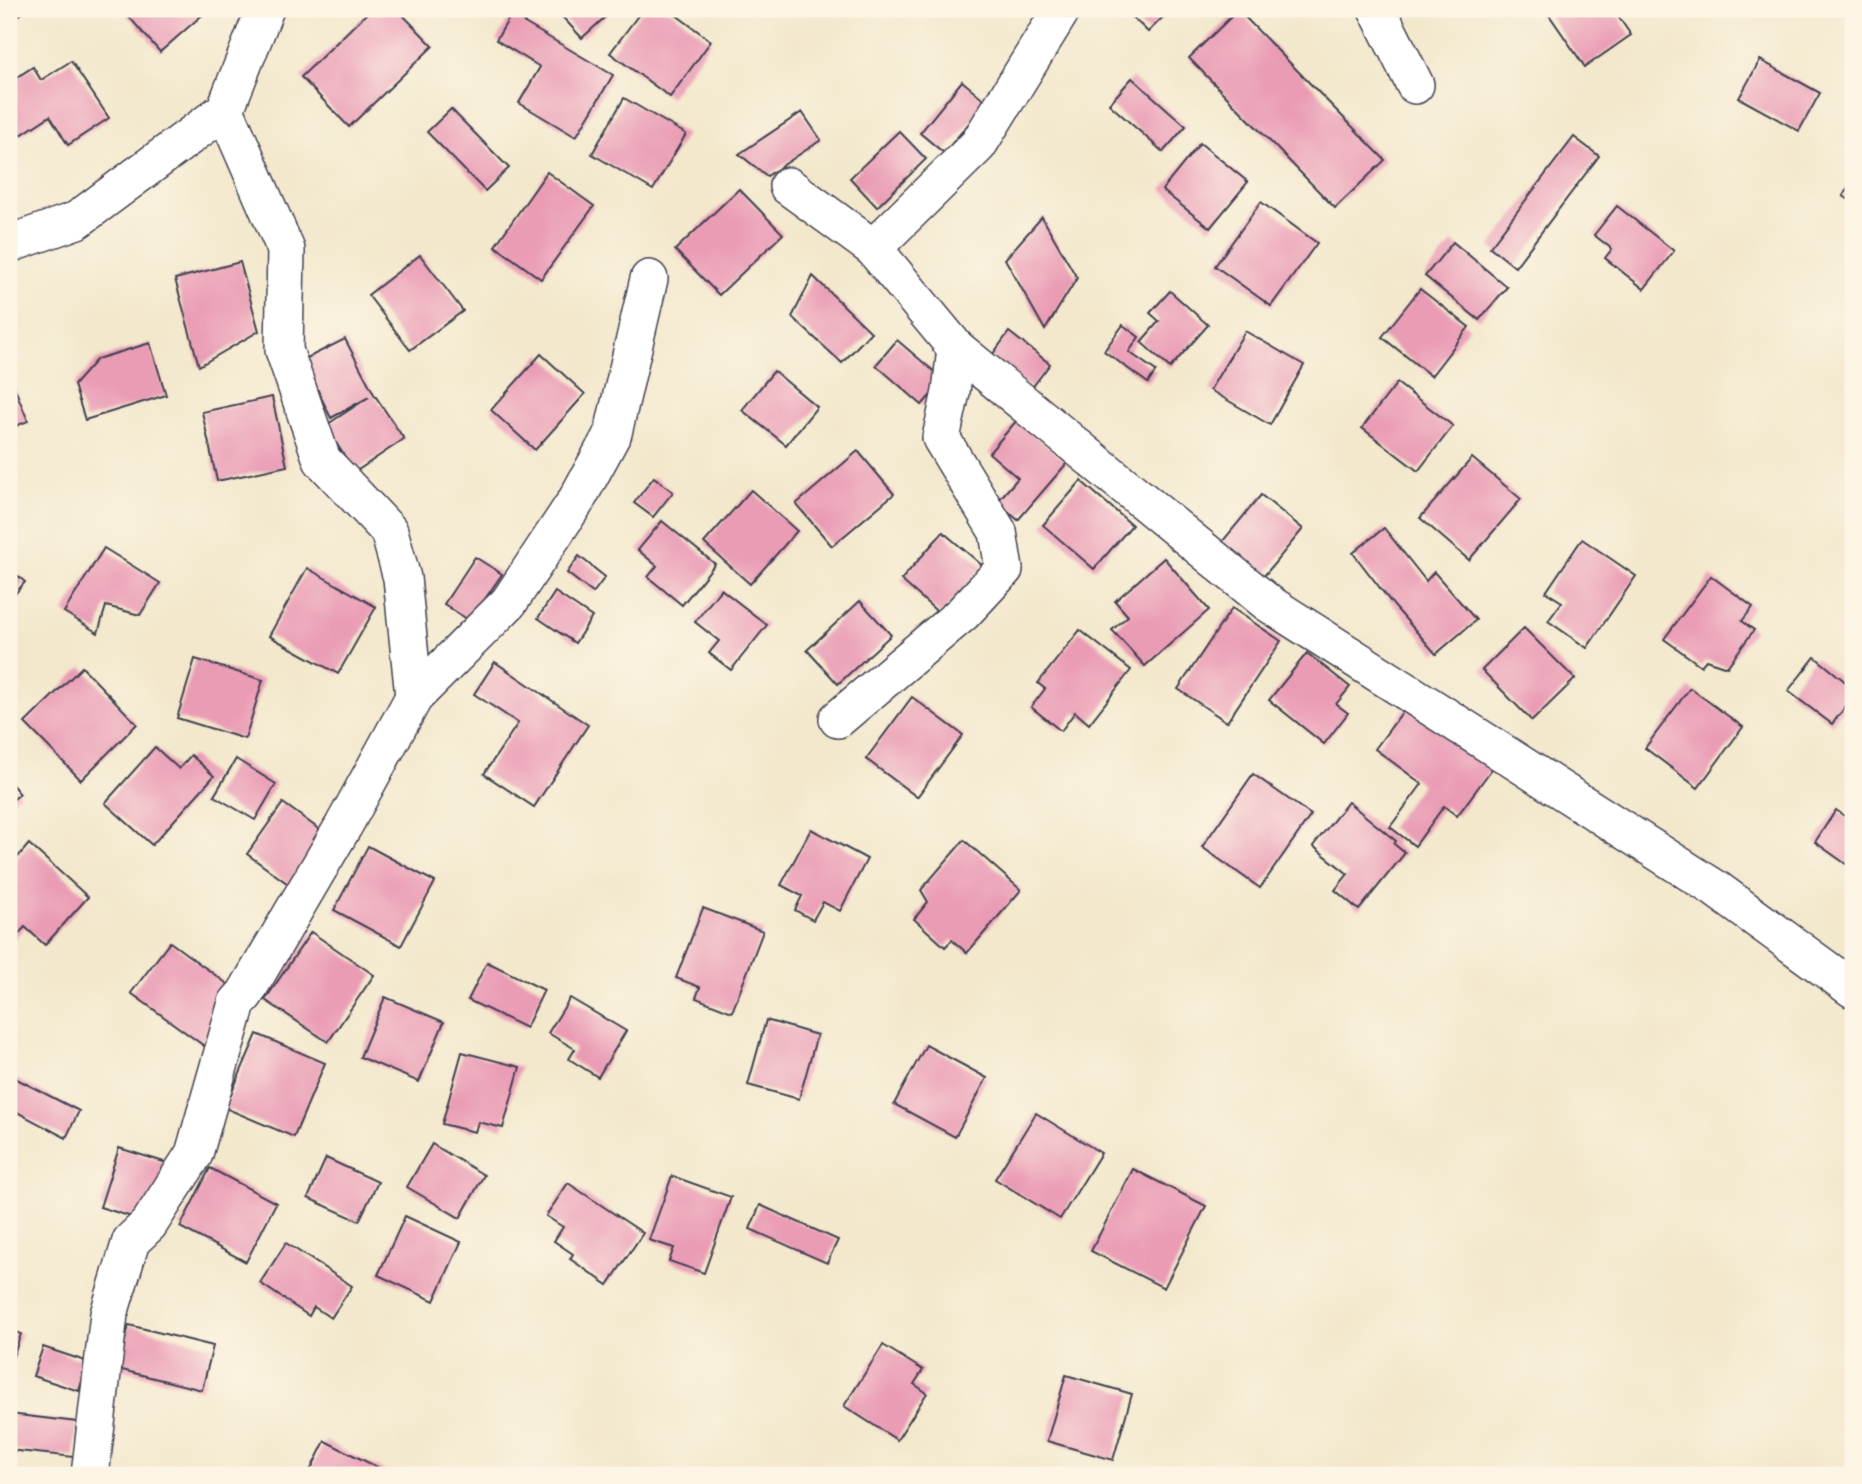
<svg xmlns="http://www.w3.org/2000/svg" width="1862" height="1484" viewBox="0 0 1862 1484" font-family="Dekko,sans-serif">
<style>
.building{fill:#ea9cb5}
.lines{fill:none;stroke-linecap:round;stroke-linejoin:round}
.street-casing{stroke:#414051;stroke-width:40}
.street{stroke:#fff;stroke-width:37}
</style>
<rect width="100%" height="100%" fill="#fcf5e5"/>
<filter id="ink" filterUnits="userSpaceOnUse"><feTurbulence type="fractalNoise" baseFrequency=".0143" numOctaves="2"/><feDisplacementMap in="SourceGraphic" scale="14" xChannelSelector="R" yChannelSelector="G"/><feConvolveMatrix kernelMatrix="1 2 1 2 8 2 1 2 1" color-interpolation-filters="sRGB"/></filter>
<filter id="wash" filterUnits="userSpaceOnUse"><feTurbulence type="fractalNoise" baseFrequency=".00686" numOctaves="4" result="noise"/><feDisplacementMap in="SourceGraphic" scale="28" xChannelSelector="R" yChannelSelector="G"/><feGaussianBlur stdDeviation="1.57" result="paint"/><feColorMatrix in="noise" values="0 0 0 0 0 0 0 0 0 0 0 0 0 0 0 0 0 1.4 0 .05"/><feComposite in="paint" operator="in"/></filter>
<g filter="url(#wash)">
<rect width="100%" height="100%" fill="#f3e8cc"/>
<g id="blocks">
<g class="building">
<path d="M9,9h19l-19,13z"/>
<path d="M122,9h87l-49,43z"/>
<path d="M371,9h26l36,37 -84,81 -48,-50z"/>
<path d="M555,9h59l-32,29z"/>
<path d="M643,9h25l43,32 -41,56 -60,-44z"/>
<path d="M1124,9h47l-23,23z"/>
<path d="M1545,9h68l18,26 -46,32z"/>
<path d="M1238,10l147,150 -50,48 -146,-150z"/>
<path d="M511,15l102,60 -37,62 -57,-34 21,-36 -44,-27z"/>
<path d="M1760,60l60,33 -21,38 -60,-33z"/>
<path d="M71,61l38,57 -41,27 -18,-29 -29,19 -12,-19v-45l5,8 19,-12 8,13z"/>
<path d="M1132,78l54,48 -23,26 -54,-48z"/>
<path d="M962,81l25,21 -43,51 -24,-20z"/>
<path d="M624,98l62,36 -33,56 -61,-36z"/>
<path d="M451,109l58,59 -24,23 -58,-59z"/>
<path d="M802,112l19,28 -54,36 -28,-22z"/>
<path d="M899,131l27,28 -49,48 -27,-29z"/>
<path d="M1574,137l25,19 -84,111 -25,-20z"/>
<path d="M1200,143l48,39 -38,46 -48,-38z"/>
<path d="M547,172l47,34 -53,73 -46,-33z"/>
<path d="M1853,179v23l-10,-6z"/>
<path d="M739,189l44,45 -64,61 -44,-45z"/>
<path d="M1261,202l56,41 -46,63 -56,-40z"/>
<path d="M1617,206l57,45 -30,38 -39,-31 7,-9 -18,-14z"/>
<path d="M1042,217l35,61 -32,52 -40,-71z"/>
<path d="M1453,242l54,45 -28,33 -54,-44z"/>
<path d="M420,255l43,56 -53,39 -42,-55z"/>
<path d="M240,262l19,69 -60,35 -24,-87z"/>
<path d="M813,276l58,56 -29,31 -50,-46z"/>
<path d="M1420,289l49,38 -38,49 -49,-39z"/>
<path d="M1170,291l38,34 -38,43 -29,-26 18,-21 -9,-8z"/>
<path d="M1123,325l16,12 -10,15 27,19 -8,12 -44,-32z"/>
<path d="M1245,331l59,34 -34,60 -60,-35z"/>
<path d="M1009,332l41,32 -19,25 -41,-31z"/>
<path d="M345,339l29,55 30,45 -49,33 -30,-46 44,-29 -38,21 -28,-58z"/>
<path d="M897,340l47,40 -22,25 -46,-40z"/>
<path d="M150,343l16,52 -81,25 -11,-35 23,-26z"/>
<path d="M541,354l44,40 -50,56 -44,-40z"/>
<path d="M774,371l43,36 -31,38 -44,-35z"/>
<path d="M9,374l19,47 -19,8z"/>
<path d="M1397,383l56,43 -35,45 -56,-43z"/>
<path d="M272,397l15,69 -70,15 -15,-69z"/>
<path d="M1017,420l50,43 -49,57 -21,-18 21,-24 -29,-25z"/>
<path d="M858,451l36,43 -62,52 -36,-42z"/>
<path d="M1472,458l49,41 -52,61 -49,-42z"/>
<path d="M654,477l19,15 -20,25 -19,-14z"/>
<path d="M1081,481l51,44 -38,44 -51,-44z"/>
<path d="M751,490l46,41 -47,53 -46,-41z"/>
<path d="M1261,495l42,34 -44,53 -42,-34z"/>
<path d="M662,521l53,43 -33,41 -34,-28 9,-11 -19,-16z"/>
<path d="M1384,528l42,53 8,-9 42,48 -40,34 -42,-48 -41,-53z"/>
<path d="M943,532l40,34 -42,49 -40,-35z"/>
<path d="M1582,539l54,37 -49,72 -39,-27 14,-19 -16,-10z"/>
<path d="M104,548l56,35 -20,32 -34,-9 -8,27 -34,-21z"/>
<path d="M579,556l26,21 -12,16 -26,-20z"/>
<path d="M475,557l27,17 -32,47 -26,-17z"/>
<path d="M1164,558l45,52 -64,56 -33,-36 16,-14 -13,-15z"/>
<path d="M9,568l16,14 -16,19z"/>
<path d="M307,568l69,39 -38,67 -69,-38z"/>
<path d="M1711,576l42,31 -11,14 12,9 -27,37 -21,-7 -5,6 -37,-27z"/>
<path d="M721,589l46,36 -36,45 -22,-17 10,-12 -24,-19z"/>
<path d="M555,592l37,25 -17,26 -37,-25z"/>
<path d="M860,601l31,34 -53,49 -31,-34z"/>
<path d="M1232,608l49,33 -54,81 -49,-33z"/>
<path d="M1524,628l51,51 -43,42 -50,-51z"/>
<path d="M1080,630l51,40 -42,54 -14,-12 -14,19 -30,-24 14,-18 -7,-6z"/>
<path d="M1307,653l43,34 -14,17 12,9 -24,31 -55,-44z"/>
<path d="M1815,657l38,31v9l-21,27 -44,-33z"/>
<path d="M195,659l68,21 -18,59 -68,-21z"/>
<path d="M495,662l93,63 -54,82 -50,-33 34,-51 -44,-29z"/>
<path d="M82,667l55,57 -56,56 -56,-57z"/>
<path d="M1690,688l53,39 -45,61 -53,-40z"/>
<path d="M912,697l51,38 -46,62 -51,-38z"/>
<path d="M1409,703l85,63 -37,50 -13,-10 -29,40 -25,-19 32,-43 -47,-35z"/>
<path d="M155,747l24,22 12,-14 23,21 -62,69 -47,-42z"/>
<path d="M236,759l40,25 -21,36 -41,-24z"/>
<path d="M1253,774l58,41 -51,73 -58,-41z"/>
<path d="M9,781l11,13 -11,9z"/>
<path d="M1348,802l48,39 -2,3 11,9 -46,57 -24,-20 13,-16 -35,-28z"/>
<path d="M283,803l44,32 -36,51 -44,-32z"/>
<path d="M1836,810l17,12v47l-38,-27z"/>
<path d="M811,829l56,30 -27,52 -17,-9 -10,18 -18,-10 7,-14 -21,-11z"/>
<path d="M964,840l57,50 -54,63 -15,-13 -7,7 -31,-28 14,-17 -7,-12z"/>
<path d="M29,844l59,53 -43,48 -20,-18 -13,14 -3,-3v-71z"/>
<path d="M368,846l67,36 -34,64 -67,-36z"/>
<path d="M703,908l60,23 -31,81 -36,-14 4,-11 -24,-9z"/>
<path d="M311,932l63,43 -46,67 -63,-42z"/>
<path d="M170,942l63,46 -26,60 -76,-55z"/>
<path d="M487,962l57,28 -18,38 -58,-28z"/>
<path d="M385,997l59,25 -25,60 -59,-25z"/>
<path d="M570,998l56,33 -28,46 -29,-18 6,-10 -27,-16z"/>
<path d="M766,1020l51,15 -18,64 -51,-14z"/>
<path d="M257,1034l68,29 -31,74 -69,-29z"/>
<path d="M926,1045l61,33 -32,59 -61,-33z"/>
<path d="M462,1052l58,15 -17,61 -25,-6 -3,10 -33,-8z"/>
<path d="M9,1075l70,36 -13,27 -57,-30z"/>
<path d="M1036,1113l65,40 -41,66 -65,-40z"/>
<path d="M432,1144l52,31 -24,43 -53,-31z"/>
<path d="M119,1148l48,15 -19,59 -48,-15z"/>
<path d="M326,1158l52,24 -19,39 -51,-23z"/>
<path d="M210,1168l66,35 -30,59 -66,-35z"/>
<path d="M1133,1169l73,37 -42,82 -73,-37z"/>
<path d="M672,1176l59,21 -27,76 -35,-12 5,-13 -25,-8z"/>
<path d="M568,1183l75,50 -35,52 -38,-26 3,-5 -19,-13 9,-14 -17,-11z"/>
<path d="M760,1205l78,35 -11,23 -77,-34z"/>
<path d="M405,1216l56,26 -27,59 -56,-26z"/>
<path d="M286,1243l66,43 -21,32 -17,-11 -5,9 -49,-33z"/>
<path d="M129,1325l84,21 -11,44 -84,-21z"/>
<path d="M9,1329l12,5 -12,34z"/>
<path d="M883,1345l40,25 -9,14 13,9 -30,47 -53,-34z"/>
<path d="M43,1347l45,15 -9,29 -46,-15z"/>
<path d="M1066,1375l66,19 -19,66 -66,-19z"/>
<path d="M9,1414l68,8 -3,35 -65,-7z"/>
<path d="M325,1441l68,34h-85z"/>
</g>
</g>
</g>
<g filter="url(#ink)">
<use href="#blocks" fill-opacity="0" stroke="#414051" stroke-width="2"/>
<g class="lines">
<g class="street-casing">
<g id="street">
<path d="M1377,9l38,76"/>
<path d="M225,110l61,140 -2,100 38,110 67,71 13,47 12,119"/>
<path d="M788,186l85,62 83,100 312,255 448,286 137,100"/>
<path d="M9,244l68,-24 148,-110 40,-101"/>
<path d="M873,248l105,-103 84,-136"/>
<path d="M838,719l125,-106 41,-44 -6,-37 -57,-94 10,-46 5,-44"/>
<path d="M90,1475l19,-161 22,-73 18,-17 45,-70 43,-151 8,-9 99,-169 70,-128 95,-95 67,-101 37,-68 36,-154"/>
</g>
</g>
<use href="#street" class="street"/>
</g>
</g>
<rect width="1862" height="1484" fill="none" stroke="#fcf5e5" stroke-width="35"/>
</svg>
